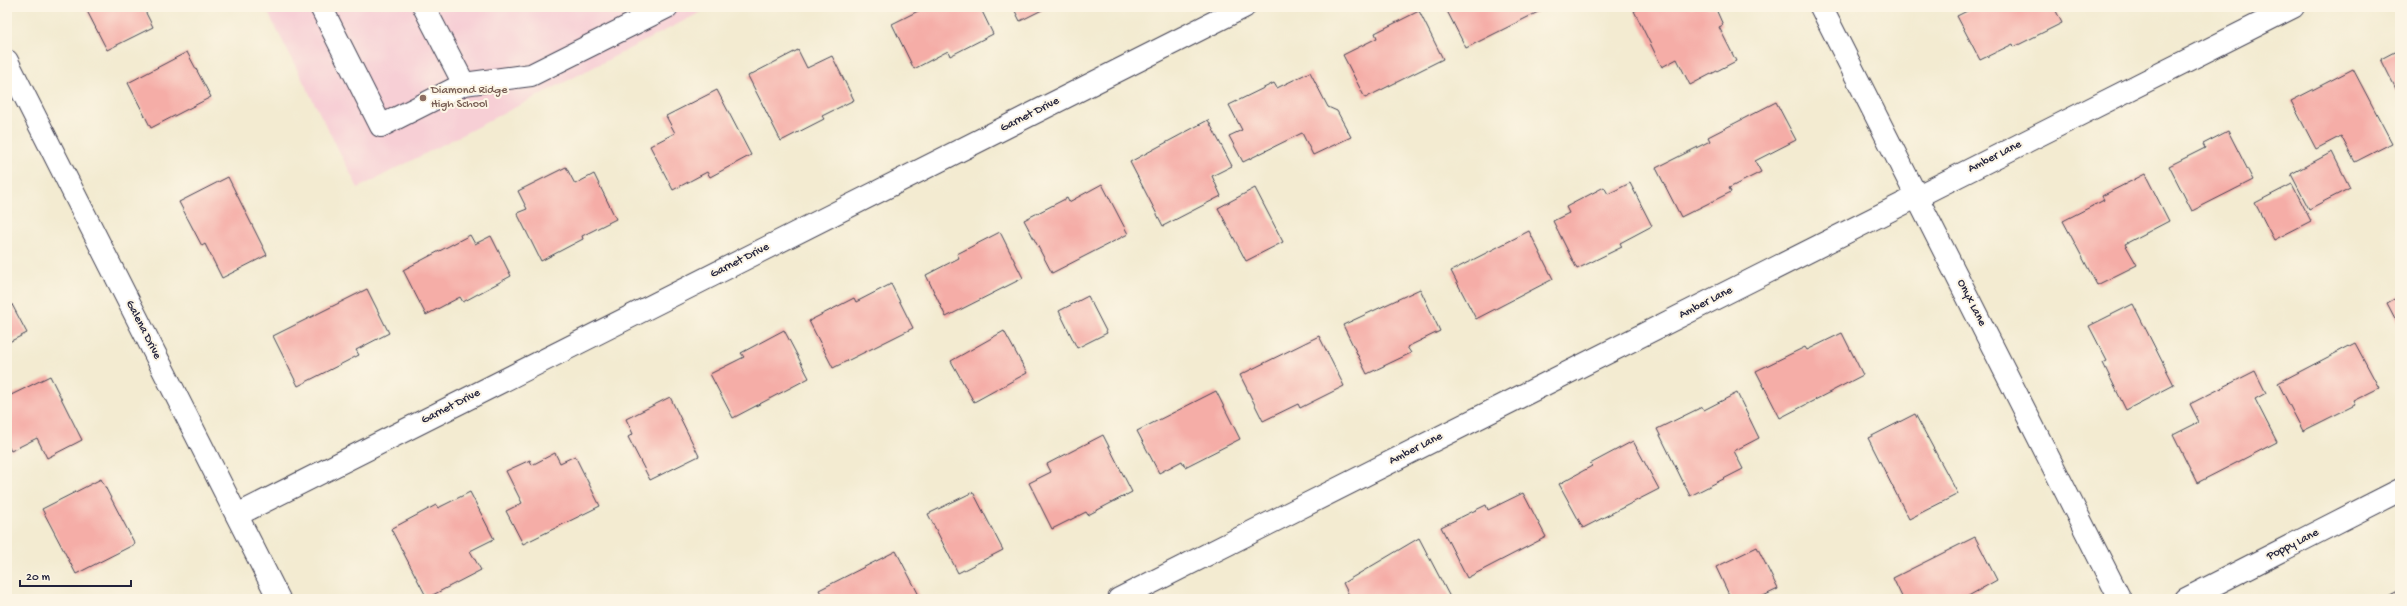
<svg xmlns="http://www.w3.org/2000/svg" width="2407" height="606" viewBox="0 0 2407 606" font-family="'Gochi Hand',sans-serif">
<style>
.built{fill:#f7cfd5}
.building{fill:#f5ada7}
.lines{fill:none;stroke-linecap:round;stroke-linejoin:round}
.minor-casing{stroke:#414052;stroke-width:24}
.minor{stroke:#fff;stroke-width:22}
.education-dot{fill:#8d6e63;stroke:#fcf5e5;stroke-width:1.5}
.labels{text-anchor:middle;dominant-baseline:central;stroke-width:4;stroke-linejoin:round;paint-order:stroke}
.education-label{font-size:12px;fill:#785e54;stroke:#fcf5e5;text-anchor:start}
.street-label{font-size:12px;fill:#22223b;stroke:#fcf5e5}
</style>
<rect width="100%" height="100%" fill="#fcf5e5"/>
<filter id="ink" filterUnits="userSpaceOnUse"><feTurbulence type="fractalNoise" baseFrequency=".025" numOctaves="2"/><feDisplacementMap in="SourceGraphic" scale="8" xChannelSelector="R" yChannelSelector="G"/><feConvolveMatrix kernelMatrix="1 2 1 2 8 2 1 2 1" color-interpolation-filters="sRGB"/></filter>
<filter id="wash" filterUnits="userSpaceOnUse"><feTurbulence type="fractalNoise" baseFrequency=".012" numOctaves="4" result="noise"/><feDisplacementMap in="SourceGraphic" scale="16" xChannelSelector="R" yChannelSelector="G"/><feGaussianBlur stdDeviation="0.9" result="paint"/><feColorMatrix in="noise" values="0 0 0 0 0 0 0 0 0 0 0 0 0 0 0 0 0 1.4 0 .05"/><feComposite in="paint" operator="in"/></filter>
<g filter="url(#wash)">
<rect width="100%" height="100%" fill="#f3ebd1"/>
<path class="built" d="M265,7h446l-353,181z"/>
<g id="blocks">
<g class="building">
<path d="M85,7h58l10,20 -46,23z"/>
<path d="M926,7h54l13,27 -43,22 -2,-5 -34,18 -22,-45z"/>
<path d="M1013,7h35l-28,14z"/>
<path d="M1445,7h98l1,2 -78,39z"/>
<path d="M1643,7h72l8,18 -4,2 17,34 -46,24 -13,-26 -15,8 -28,-56z"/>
<path d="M1975,7h79l8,16 -48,24 -1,-3 -33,16 -23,-44z"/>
<path d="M1419,11l24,48 -78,39 -22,-43 34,-17 -2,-5z"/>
<path d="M2400,49v48l-19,-38z"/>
<path d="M798,50l9,18 25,-12 22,44 -32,16 2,3 -43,22 -33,-65z"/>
<path d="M187,52l24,45 -60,31 -23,-45z"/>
<path d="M2353,69l39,74 -37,19 -14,-26 -25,13 -25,-48z"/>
<path d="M1310,72l18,35 9,4 14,26 -38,18 -11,-22 -59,29 -14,-26 13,-6 -13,-25 45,-22 3,5z"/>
<path d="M717,90l34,65 -41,22 -3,-5 -34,18 -23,-44 25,-13 -9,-17z"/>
<path d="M1776,102l20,38 -41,21 6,11 -32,16 2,4 -50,25 -25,-49 54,-27 -2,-4z"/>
<path d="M1208,120l24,46 -20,10 9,20 -58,30 -33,-64z"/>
<path d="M2228,131l25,49 -61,31 -23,-45 36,-18 -2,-4z"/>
<path d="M2332,152l18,36 -41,21 -18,-35z"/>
<path d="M566,167l9,17 19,-10 22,45 -34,17 1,3 -42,22 -24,-48 10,-4 -9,-18z"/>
<path d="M2145,174l24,47 -44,23 12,21 -40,20 -34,-64 41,-21 -2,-4z"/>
<path d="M228,177l39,78 -45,23 -17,-34 -3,2 -23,-44z"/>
<path d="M1630,183l22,43 -32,17 2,4 -45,22 -24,-48 16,-8 -3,-6 38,-20 4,7z"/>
<path d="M1102,184l26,50 -76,39 -28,-53 43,-22 2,4z"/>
<path d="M2292,184l19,37 -37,19 -19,-37z"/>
<path d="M1255,188l28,54 -37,19 -28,-53z"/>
<path d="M1529,231l24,48 -77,40 -25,-48z"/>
<path d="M1000,232l23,46 -77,39 -20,-42 33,-17 -2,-4z"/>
<path d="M470,235l5,9 16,-8 20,40 -48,26 -3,-5 -34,18 -23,-45z"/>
<path d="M891,284l22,44 -80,40 -24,-47 45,-23 2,4z"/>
<path d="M367,289l22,44 -33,17 3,5 -61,31 -25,-50z"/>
<path d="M1420,289l20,42 -33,16 4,6 -44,21 -24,-49z"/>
<path d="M7,295l20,38 -20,10z"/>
<path d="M1088,296l19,37 -30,15 -18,-37z"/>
<path d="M2400,296v32l-13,-25z"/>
<path d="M2133,304l41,81 -48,25 -23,-47 4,-2 -18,-35z"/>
<path d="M784,330l25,48 -76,40 -23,-44 34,-17 -3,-4z"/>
<path d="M1004,331l23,42 -53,29 -23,-41z"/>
<path d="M1842,333l21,42 -83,43 -24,-47 49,-24 2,3z"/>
<path d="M1319,336l25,50 -44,22 -2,-4 -35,17 -23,-46z"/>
<path d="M2355,343l24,45 -26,13 2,4 -52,26 -25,-48z"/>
<path d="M2255,371l11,22 -11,6 22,43 -80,41 -24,-48 26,-13 -9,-18z"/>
<path d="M50,376l32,64 -35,18 -10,-20 -26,13 -4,-7v-47z"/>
<path d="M1216,391l24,48 -55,28 -3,-6 -23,12 -22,-42z"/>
<path d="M1737,393l22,45 -25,13 9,18 -53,27 -33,-67 45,-22 2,3z"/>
<path d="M670,397l29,59 -49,24 -22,-43 5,-3 -7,-15z"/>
<path d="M1915,414l43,80 -49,25 -41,-81z"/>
<path d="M1103,435l29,57 -44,23 -2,-3 -34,17 -23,-46 22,-11 -4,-8z"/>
<path d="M1633,441l26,48 -76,39 -24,-44 33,-18 -2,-2z"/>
<path d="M555,453l5,10 15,-7 25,50 -77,38 -17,-33 16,-8 -16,-32 24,-11 2,5z"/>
<path d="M101,479l34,65 -59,30 -34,-65z"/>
<path d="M470,492l24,47 -24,12 11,19 -54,28 -36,-69 45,-24 2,3z"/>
<path d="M973,492l30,58 -45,23 -30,-59z"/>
<path d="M1523,493l23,44 -79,41 -26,-51 45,-22 2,5z"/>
<path d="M1975,537l22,43 -34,19h-60l-10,-21z"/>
<path d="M1419,538l32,61h-100l-8,-16z"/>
<path d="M1757,547l21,42 -21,10h-26l-15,-32z"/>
<path d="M896,551l25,48h-97l-5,-9z"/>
<path d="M2400,591v8h-16z"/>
</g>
</g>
</g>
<g filter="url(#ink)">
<use href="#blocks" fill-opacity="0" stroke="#414052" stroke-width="1"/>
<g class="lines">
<g class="minor-casing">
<g id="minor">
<path d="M321,7l60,119 83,-42 67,-9 136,-68"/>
<path d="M424,7l40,77"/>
<path d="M1821,7l299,592"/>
<path d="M7,61l272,538"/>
<path d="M237,515l1007,-508"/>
<path d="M1119,599l1174,-592"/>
<path d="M2186,599l214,-109"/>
</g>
</g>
<use href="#minor" class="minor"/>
</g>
</g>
<circle class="education-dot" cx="423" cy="98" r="4"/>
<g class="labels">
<g class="education-label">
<text x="431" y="91">Diamond Ridge<tspan x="431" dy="14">High School</tspan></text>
</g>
<g class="street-label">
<text transform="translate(1030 115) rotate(-27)">Garnet Drive</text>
<text transform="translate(1995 157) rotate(-27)">Amber Lane</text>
<text transform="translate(740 261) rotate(-27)">Garnet Drive</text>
<text transform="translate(1706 303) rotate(-27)">Amber Lane</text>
<text transform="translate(1971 303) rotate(63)">Onyx Lane</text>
<text transform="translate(143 330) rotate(63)">Galena Drive</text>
<text transform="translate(451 407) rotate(-27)">Garnet Drive</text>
<text transform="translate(1416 449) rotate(-27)">Amber Lane</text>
<text transform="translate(2293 545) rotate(-27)">Poppy Lane</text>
</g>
</g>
<rect width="2407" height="606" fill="none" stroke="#fcf5e5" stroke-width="24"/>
<path d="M20 580v6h111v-6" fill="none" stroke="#22223b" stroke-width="2"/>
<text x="26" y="580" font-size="12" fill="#22223b" stroke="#fcf5e5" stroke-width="3" paint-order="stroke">20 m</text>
</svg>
